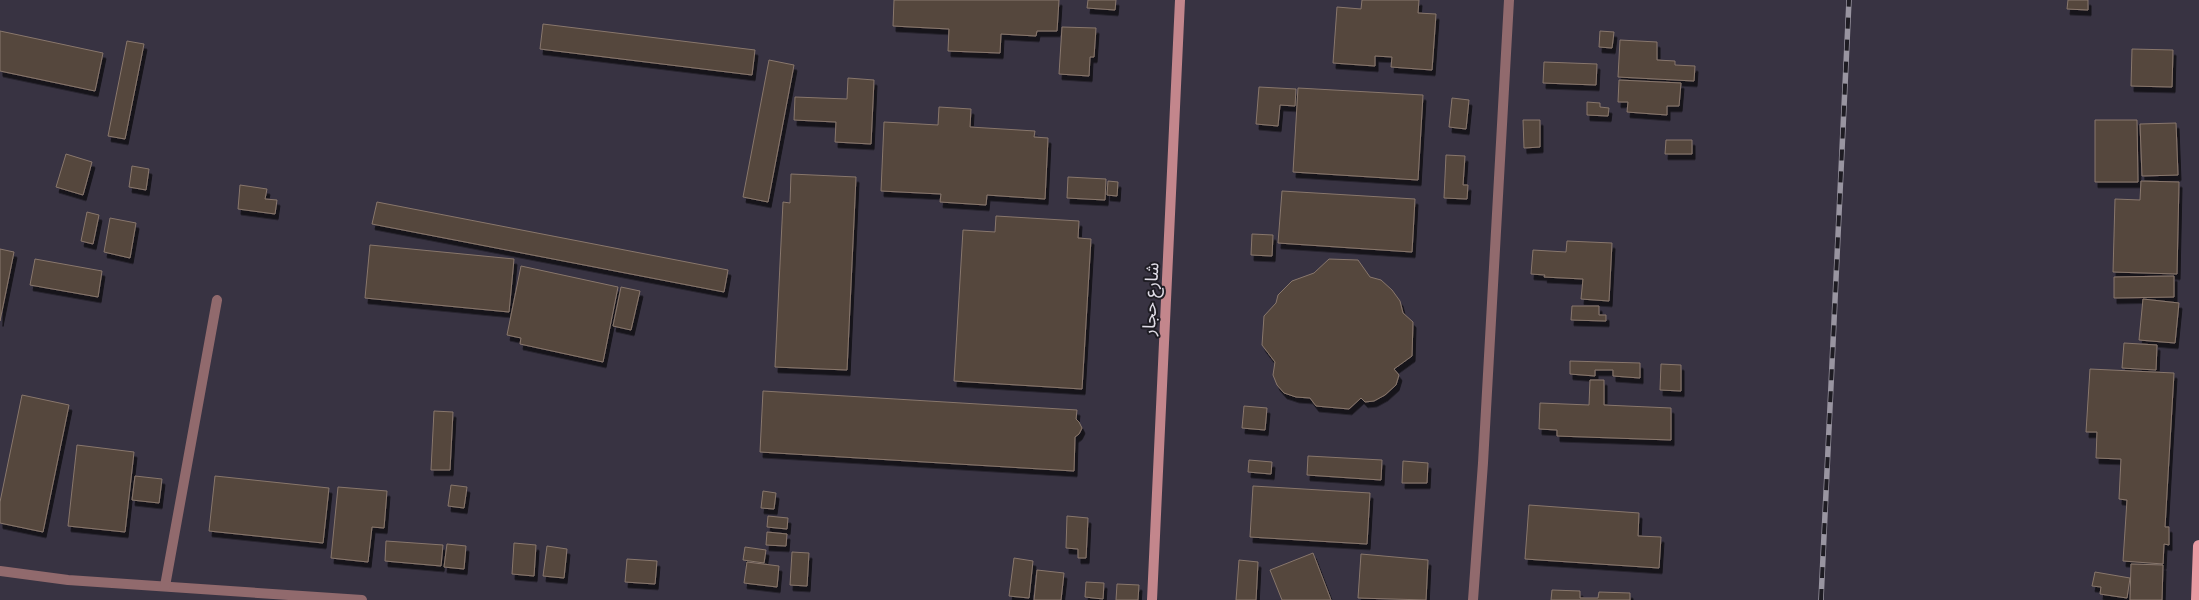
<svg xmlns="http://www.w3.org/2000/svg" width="2199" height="600" viewBox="0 0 2199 600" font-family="'IBM Plex Sans','Noto Sans Arabic',sans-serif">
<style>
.building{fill:#55463c;stroke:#88776c;filter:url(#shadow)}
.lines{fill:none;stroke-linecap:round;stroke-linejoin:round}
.lane{stroke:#916a6d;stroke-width:10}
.street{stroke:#916a6d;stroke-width:10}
.secondary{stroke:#c3868c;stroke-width:10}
.primary{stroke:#ea9ba3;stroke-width:12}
.rail-casing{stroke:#9995a1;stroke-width:5.5}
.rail{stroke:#1e1c23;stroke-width:4;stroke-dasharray:11;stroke-linecap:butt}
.labels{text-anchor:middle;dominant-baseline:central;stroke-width:4;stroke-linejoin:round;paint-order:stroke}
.street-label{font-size:18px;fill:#e0dde7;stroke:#1e1c23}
</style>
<defs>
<filter id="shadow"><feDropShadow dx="3" dy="5.5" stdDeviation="0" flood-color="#0009"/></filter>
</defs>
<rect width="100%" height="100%" fill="#383342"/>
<g class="building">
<path d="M894,0h165l-2,31h-20l-1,5 -35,-2 -1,19 -52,-2 1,-22 -56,-3z"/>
<path d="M1088,0h28l-1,10 -28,-2z"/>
<path d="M1362,0h57l-1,13 18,1 -4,56 -41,-3 1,-10 -17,-1v10l-42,-3 4,-56 24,2z"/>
<path d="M2068,0h20v10l-21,-1z"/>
<path d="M543,24l212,26 -3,25 -212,-26z"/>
<path d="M1062,27l34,1 -2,29h-4l-1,19 -30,-2z"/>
<path d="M0,31l103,22 -8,38 -95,-20z"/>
<path d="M1600,31l14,1 -2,16 -13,-1z"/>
<path d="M1620,40l37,2v18l18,1v4l20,1 -1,15 -76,-4z"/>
<path d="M127,41l17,3 -19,95 -17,-3z"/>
<path d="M2132,49l41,1 -1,37 -41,-1z"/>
<path d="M769,60l25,5 -26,137 -25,-5z"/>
<path d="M1544,62l53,2 -1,21 -53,-2z"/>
<path d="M848,78l26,2 -3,64 -36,-2 1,-20 -42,-2 1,-23 52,2z"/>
<path d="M1619,80l62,3 -2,23h-12v9l-40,-3 1,-10h-10z"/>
<path d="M1259,87l37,2 -1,17 -15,-1 -2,21 -22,-2z"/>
<path d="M1298,88l125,7 -5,85 -125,-8z"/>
<path d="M1452,98l17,2 -3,29 -17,-2z"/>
<path d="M1587,102l13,1v4l9,1 -1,8 -21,-1z"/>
<path d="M939,107l32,2 -1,18 65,4 -1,6 14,1 -3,61 -58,-4 -1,10 -46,-3 1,-8 -60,-3 3,-69 54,3z"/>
<path d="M1523,120h17v27l-16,1z"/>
<path d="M2095,120h42l1,62h-43z"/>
<path d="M2176,123l2,52 -36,1 -2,-52z"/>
<path d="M1666,140h26v14h-27z"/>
<path d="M66,154l26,8 -9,33 -27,-8z"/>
<path d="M1446,155l19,1 -2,29h5l-1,14 -23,-1z"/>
<path d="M132,166l17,3 -3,21 -17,-3z"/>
<path d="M791,174l65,3 -9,193 -72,-3 8,-165 7,1z"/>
<path d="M1068,177l38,2 -1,21 -38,-2z"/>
<path d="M1108,181l10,1 -1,14 -10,-1z"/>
<path d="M2141,181l38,1 -2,92 -64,-2 2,-73 25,1z"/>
<path d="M240,185l27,4 -2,10 12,1 -2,14 -37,-5z"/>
<path d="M1282,191l133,8 -3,53 -134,-9z"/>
<path d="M377,202l351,68 -4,22 -352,-68z"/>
<path d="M87,212l12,3 -6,29 -12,-3z"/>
<path d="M996,216l83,5 -1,17 13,1 -9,150 -128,-8 9,-151 32,2z"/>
<path d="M110,218l26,5 -6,35 -26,-6z"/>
<path d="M1252,234l21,1 -1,21 -21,-1z"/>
<path d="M1567,241l45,2 -3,58 -28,-2 2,-20 -39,-2 1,-2 -14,-1 2,-24 33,2z"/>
<path d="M370,245l144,14 -5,53 -144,-14z"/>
<path d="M0,249l14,3 -14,69z"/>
<path d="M35,259l67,12 -4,26 -68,-12z"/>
<path d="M1329,259l29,1 12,17 11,3 11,10 8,11 3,12 10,9 -1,34 -18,13 5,6 -3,10 -11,10 -11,6 -9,1 -4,-4 -12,11 -33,-3 -6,-8 -14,-1 -12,-4 -7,-8 -4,-10 2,-13 -13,-17 2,-29 12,-13 2,-8 14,-14 22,-8z"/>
<path d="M521,266l97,21 -15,75 -83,-18 1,-6 -14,-3z"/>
<path d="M2174,276v21l-60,1v-21z"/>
<path d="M621,287l19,4 -9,39 -18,-4z"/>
<path d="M2143,299l36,4 -4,40 -36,-3z"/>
<path d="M1572,306h27v9h7v6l-35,-1z"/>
<path d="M2124,343l33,2 -1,25 -34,-2z"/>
<path d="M1570,361l70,2v15l-27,-2v-6h-18v6l-25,-2z"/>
<path d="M1661,364l20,1v26l-21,-1z"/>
<path d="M2090,369l84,4 -9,154h4v18l-5,-1 -1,20 -40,-3 4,-61 -8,-1 2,-40 -25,-1 1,-26h-11z"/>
<path d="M1590,380h14v25l67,3v32l-114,-4v-6l-18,-1 1,-26 49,2z"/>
<path d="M763,391l314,19 -1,9 3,3 3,6 -3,6 -4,3 -1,34 -314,-19z"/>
<path d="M22,395l47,10 -26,127 -43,-9v-21z"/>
<path d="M1244,406l23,2 -2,22 -23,-2z"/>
<path d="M434,411l19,1 -3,58h-19z"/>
<path d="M77,445l57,7 -9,80 -57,-6z"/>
<path d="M1308,456l74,4 -1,20 -74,-5z"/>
<path d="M1249,460l23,2 -1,12 -23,-2z"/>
<path d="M1403,461l25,2 -1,20h-25z"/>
<path d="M135,476l27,3 -3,24 -27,-3z"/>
<path d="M215,476l114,12 -6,55 -114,-12z"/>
<path d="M451,485l16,2 -3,21 -16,-2z"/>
<path d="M1253,486l117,7 -3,51 -117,-7z"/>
<path d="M338,487l49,4 -3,37 -12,-1 -4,35 -37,-4z"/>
<path d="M763,491l13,2 -2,16 -13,-1z"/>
<path d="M1529,505l110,8 -1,23 23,1 -2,31 -134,-9z"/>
<path d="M768,516l20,2 -1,11 -20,-2z"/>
<path d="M1067,516l21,2 -2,40h-8v-9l-12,-1z"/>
<path d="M767,532l20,2 -1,12 -20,-1z"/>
<path d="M386,541l57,4 -2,21 -56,-5z"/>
<path d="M514,543l22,2 -2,31 -22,-2z"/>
<path d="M447,544l19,2 -2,23 -20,-2z"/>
<path d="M547,546l20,3 -3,29 -21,-2z"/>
<path d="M745,547l21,3 -2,13 -21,-3z"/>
<path d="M792,552l17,1 -2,33 -17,-1z"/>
<path d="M1313,553l18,47h-49l-12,-30z"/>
<path d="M1361,554l67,6 -2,40 -68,-2z"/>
<path d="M1014,558l19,3 -4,37 -20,-2z"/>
<path d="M627,559l30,2 -2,23 -30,-2z"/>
<path d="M1239,560l19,2 -2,38h-20z"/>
<path d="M747,562l32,4 -2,21 -33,-4z"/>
<path d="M2131,564l32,1 -1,35h-32z"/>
<path d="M1037,570l27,3 -3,27h-27z"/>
<path d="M2095,572l35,6 -3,20 -27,-4 1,-7 -9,-1z"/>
<path d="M1086,582l18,1 -1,16 -18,-2z"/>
<path d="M1117,584l22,1 -1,15h-22z"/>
<path d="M1552,590l28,1v7h18l1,-6 31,1v7h-79z"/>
</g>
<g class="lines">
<g class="lane">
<path d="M0,571l68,9 294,20"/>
<path d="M165,586l52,-286"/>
</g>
<path class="street" d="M1473,600l10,-137 26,-463"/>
<path class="secondary" d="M1152,600l28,-600"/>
<path class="primary" d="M2197,600l2,-54"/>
<g class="rail-casing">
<path id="rail" d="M1821,600l28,-600"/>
</g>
<use href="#rail" class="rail"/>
</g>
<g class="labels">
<g class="street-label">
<text transform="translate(1150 299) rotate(-87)">شارع حجار</text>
</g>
</g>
</svg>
